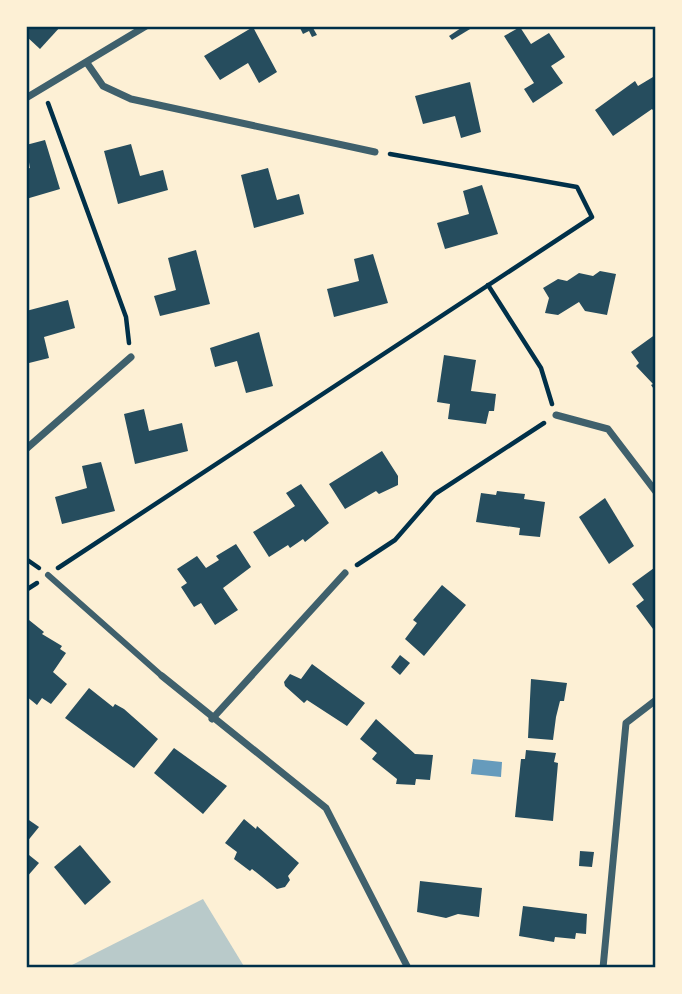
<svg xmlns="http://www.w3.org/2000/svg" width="682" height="994" viewBox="0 0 682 994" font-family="Barlow,sans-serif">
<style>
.green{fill:#b9caca}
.water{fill:#669bbc}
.building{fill:#264d5e}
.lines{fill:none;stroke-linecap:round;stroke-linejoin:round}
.path{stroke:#003049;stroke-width:4.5}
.pedestrian{stroke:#3f606c;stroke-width:6}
.minor{stroke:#3f606c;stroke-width:7}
.neatline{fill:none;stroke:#003049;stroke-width:2.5}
</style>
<rect width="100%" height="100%" fill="#fdf0d5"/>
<path class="green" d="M203,899l42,69h-179z"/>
<path class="water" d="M473,759l29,3 -1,15 -30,-3z"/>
<g class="building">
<path d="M26,26h35l-21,23 -14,-13z"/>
<path d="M299,26h17l-3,2 4,7 -5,2 -3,-6 -6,3z"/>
<path d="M464,26h11l-23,14 -3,-4z"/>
<path d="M253,27l24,45 -18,11 -11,-20 -28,17 -16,-24z"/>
<path d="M520,27l11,17 18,-11 16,24 -14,9 12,17 -30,20 -9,-14 10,-6 -30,-47z"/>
<path d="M653,77l3,4v33l-4,-5 -39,27 -18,-26 40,-29 3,5z"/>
<path d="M470,82l11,50 -20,6 -6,-22 -32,8 -8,-28z"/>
<path d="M45,140l15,49 -34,10v-30l4,-1 -4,-23z"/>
<path d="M131,144l9,32 23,-6 5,20 -50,14 -14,-53z"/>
<path d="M268,168l9,32 22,-6 5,20 -50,14 -13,-53z"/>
<path d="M482,185l16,49 -53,15 -8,-26 32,-9 -6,-23z"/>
<path d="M196,250l14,54 -50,12 -6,-20 22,-6 -8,-32z"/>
<path d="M373,254l15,49 -54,14 -7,-28 32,-8 -5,-22z"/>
<path d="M600,271l16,3 -9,41 -22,-4 -6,-9 -21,13 -13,-2 4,-15 -6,-10 15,-9 9,2 12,-8 14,3z"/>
<path d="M68,300l7,28 -31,9 5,21 -20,5 -3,-52z"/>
<path d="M259,332l14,54 -27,7 -9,-32 -22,6 -5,-19z"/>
<path d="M656,334v58l-5,-7 2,-1 -17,-18 3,-3 -8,-11z"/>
<path d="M444,355l32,5 -5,31 25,3 -2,17h-5l-3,13 -38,-5 2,-15 -13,-2z"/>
<path d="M144,409l5,22 33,-8 6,28 -53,13 -11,-50z"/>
<path d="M382,451l16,25v9l-19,9 -3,-3 -31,18 -16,-25z"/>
<path d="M101,462l14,49 -53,13 -7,-27 32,-9 -5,-22z"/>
<path d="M301,484l28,39 -24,19 -2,-3 -13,9 -2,-3 -19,12 -16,-25 42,-26 -9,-13z"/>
<path d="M497,491l28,3 -1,5 21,3 -5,35 -21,-2 1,-7 -44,-6 5,-29 15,2z"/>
<path d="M605,498l29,48 -25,18 -30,-47z"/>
<path d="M236,544l15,23 -28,21 15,22 -23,15 -14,-22 -7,4 -13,-20 6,-4 -10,-14 20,-13 9,12 13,-8 -3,-4z"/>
<path d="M654,568l2,2v63l-20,-27 8,-6 -12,-16z"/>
<path d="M442,585l24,20 -42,51 -19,-17 12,-16 -4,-3z"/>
<path d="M29,620l15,12 -2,2 20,12 -2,3 6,4 -13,19 14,12 -16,20 -9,-6 -5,7 -11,-9v-27l3,-4 -3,-42z"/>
<path d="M400,655l10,8 -10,12 -9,-8z"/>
<path d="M312,664l53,39 -18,23 -40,-26 -3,3 -19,-17 -1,-4 6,-8 11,5z"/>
<path d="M531,679l36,4 -3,18h-4l-4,16 -3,23 -25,-2z"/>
<path d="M89,688l24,19 2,-3 9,5 34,30 -24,29 -69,-50z"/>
<path d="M376,719l39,35 18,1 -3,25 -14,-1 -1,6 -19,-1 1,-5 -25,-20 5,-6 -17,-14z"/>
<path d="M174,748l53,38 -24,28 -49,-41z"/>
<path d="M526,750l30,3 -2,9 4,1 -5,58 -38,-4 6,-58h4z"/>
<path d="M26,818l13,9 -13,16z"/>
<path d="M244,819l12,10 1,-3 42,37 -11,13 2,4 -5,7 -8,2 -25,-20 -2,2 -16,-12 3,-7 -12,-9z"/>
<path d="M80,845l31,37 -26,23 -31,-38z"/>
<path d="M580,851l14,1 -2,15 -13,-1z"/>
<path d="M29,855l10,8 -13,15v-19z"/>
<path d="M420,881l62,7 -3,29 -21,-3 -12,4 -29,-6z"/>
<path d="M523,906l64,8 -1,20 -10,-1 -1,6 -20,-2 -1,5 -35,-6z"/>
</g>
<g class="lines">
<g class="path">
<path d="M48,103l78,214 3,26"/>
<path d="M488,285l53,83 11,36"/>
<path d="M26,559l13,9"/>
<path d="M357,565l38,-25 40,-46 109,-71"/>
<path d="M58,568l534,-351 -15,-30 -187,-33"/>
<path d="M26,590l11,-7"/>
</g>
<path class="pedestrian" d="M48,575l114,101"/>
<g class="minor">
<path d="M87,63l16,23 28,13 244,53"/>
<path d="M26,98l120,-72"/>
<path d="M556,415l52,14 48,63"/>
<path d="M26,449l105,-92"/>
<path d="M162,676l164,132 82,160"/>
<path d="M212,719l133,-146"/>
<path d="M603,968l23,-245 30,-23"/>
</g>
</g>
<rect width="682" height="994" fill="none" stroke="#fdf0d5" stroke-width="56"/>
<rect x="28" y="28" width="626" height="938" class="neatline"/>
</svg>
